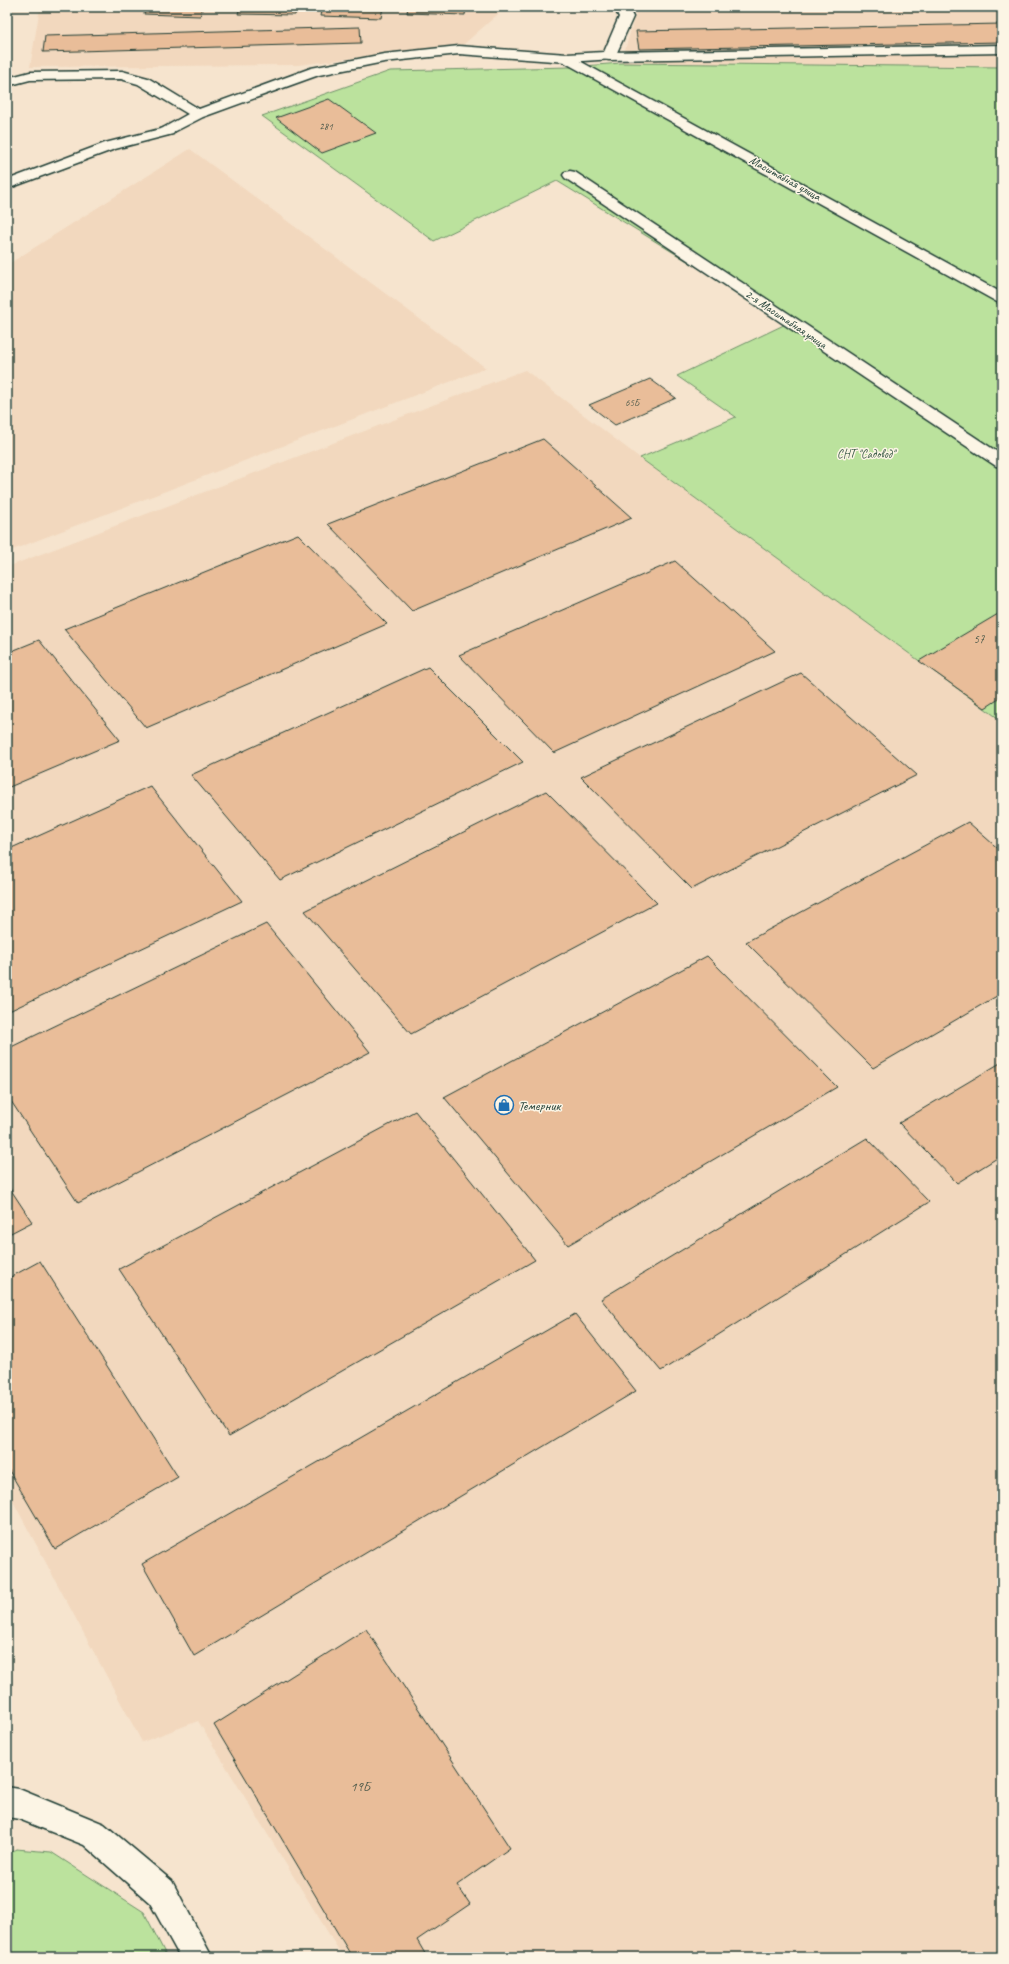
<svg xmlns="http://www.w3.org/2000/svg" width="1009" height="1964" viewBox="0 0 1009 1964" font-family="Caveat,sans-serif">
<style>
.built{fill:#f2d8be}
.green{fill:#bbe29d;stroke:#6d9068}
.building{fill:#e9bd99;stroke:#1f3d34}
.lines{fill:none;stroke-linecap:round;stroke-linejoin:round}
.lane-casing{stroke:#1f3d34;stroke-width:3}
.street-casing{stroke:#1f3d34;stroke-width:3}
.secondary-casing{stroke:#1f3d34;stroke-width:3}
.lane{fill:#fcf5e5;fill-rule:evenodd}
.street{fill:#fcf5e5;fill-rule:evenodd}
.secondary{fill:#fcf5e5;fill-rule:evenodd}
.labels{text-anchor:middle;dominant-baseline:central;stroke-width:3;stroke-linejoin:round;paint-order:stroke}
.far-number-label{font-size:10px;fill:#525d4d}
.far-street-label{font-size:12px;fill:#1f3d34;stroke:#fcf5e5}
.far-park-label{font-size:12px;fill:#3e5e49;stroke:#fcf5e5}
.number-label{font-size:12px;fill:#525d4d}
.poi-label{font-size:14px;fill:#1f3d34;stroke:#fcf5e5;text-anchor:start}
.near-number-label{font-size:14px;fill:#525d4d}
</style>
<rect width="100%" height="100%" fill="#f6e4ce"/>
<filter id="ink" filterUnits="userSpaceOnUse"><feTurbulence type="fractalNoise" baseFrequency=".025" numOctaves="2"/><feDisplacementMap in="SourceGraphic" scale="8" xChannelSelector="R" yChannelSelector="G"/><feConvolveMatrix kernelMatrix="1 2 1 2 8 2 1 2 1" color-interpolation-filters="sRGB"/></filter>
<g filter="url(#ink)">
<g class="built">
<path d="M40,7h466l-42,37 -166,21 -268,2z"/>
<path d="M762,7h240v60l-381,-4 15,-50z"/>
<path d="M190,149l296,219 -479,184v-287z"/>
<path d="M525,370l115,88 362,263v1236h-659l-145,-236 -56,21 -135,-252v-923z"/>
</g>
<g class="green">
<path d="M621,63l381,4v654l-362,-263 96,-41 -59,-41 111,-53 -231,-142 -123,60 -172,-125 128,-45 181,-4z"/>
<path d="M16,1849l35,3 93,60 23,45h-160v-103z"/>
</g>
<g class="building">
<path d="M146,7h57l-3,9 -56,-2z"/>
<path d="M240,7h57l-2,8 -57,-1z"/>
<path d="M322,7h61l-2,11 -61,-2z"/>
<path d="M408,7h58l-1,8 -58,-2z"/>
<path d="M1002,24v18l-363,7 -3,-18z"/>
<path d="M360,27l1,16 -318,9 2,-16z"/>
<path d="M329,99l47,34 -54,20 -46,-35z"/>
<path d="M650,379l26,19 -61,27 -26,-20z"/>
<path d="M543,439l89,79 -220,93 -84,-87z"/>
<path d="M298,534l89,90 -241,104 -82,-99z"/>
<path d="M675,561l100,90 -221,102 -95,-98z"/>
<path d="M998,614l4,2v81l-17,11 -66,-47z"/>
<path d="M39,640l81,100 -113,48v-135z"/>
<path d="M428,667l95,95 -243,118 -89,-105z"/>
<path d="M801,673l116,102 -225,114 -111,-112z"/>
<path d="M150,786l92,115 -235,111v-162z"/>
<path d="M546,791l111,112 -246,131 -106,-123z"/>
<path d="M968,822l34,30v141l-129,75 -127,-126z"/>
<path d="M266,924l104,128 -292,151 -71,-108v-46z"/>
<path d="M707,956l130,131 -269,158 -124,-148z"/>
<path d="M1002,1062v93l-45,28 -58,-60z"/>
<path d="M415,1111l120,149 -306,176 -110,-167z"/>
<path d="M867,1138l62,64 -268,169 -60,-72z"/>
<path d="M7,1184l25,38 -25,13z"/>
<path d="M40,1261l138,216 -123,72 -48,-82v-188z"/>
<path d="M575,1314l61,77 -442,265 -52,-92z"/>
<path d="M366,1629l144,219 -53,37 13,19 -53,36 10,17h-75l-138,-232z"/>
</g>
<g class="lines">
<g class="lane-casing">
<g id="lane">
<path d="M1002,45v8l-393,7 -5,-1 -2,-3 2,-3 5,-1z"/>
<path d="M567,54l435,239v11l-5,-2 -435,-241 -2,-3 2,-3z"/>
<path d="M168,127l5,1 2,3 -2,3 -58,15 -108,40v-9l98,-37z"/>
<path d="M570,171l5,1 427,283v12l-6,-1 -431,-288 -2,-3 2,-3z"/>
</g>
</g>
<g class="street-casing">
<path id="street" d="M614,7h14l5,10 -19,42 -47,3 -108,-8 -75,8 -65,13 -116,42 -35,18 -5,-1 -2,-3 2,-3 25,-14 -50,-30 -17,-5 -91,1 -23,6v-8l23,-6 92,-1 26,7 51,31 112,-41 73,-14 75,-8 108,8 37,-2 15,-35z"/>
</g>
<g class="secondary-casing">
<path id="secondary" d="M7,1787l12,2 85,35 68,57 40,76h-32l-30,-54 -66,-58 -65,-26 -12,-2z"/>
</g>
<use href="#lane" class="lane"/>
<use href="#street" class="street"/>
<use href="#secondary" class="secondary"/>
</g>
</g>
<defs>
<g id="shop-ring" transform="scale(1)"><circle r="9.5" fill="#fcf5e5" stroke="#1f6fb2" stroke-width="1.5"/><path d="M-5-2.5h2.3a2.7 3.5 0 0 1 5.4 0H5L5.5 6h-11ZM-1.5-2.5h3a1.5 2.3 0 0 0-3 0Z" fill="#1f6fb2"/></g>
</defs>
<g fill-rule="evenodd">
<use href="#shop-ring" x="504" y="1105"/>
</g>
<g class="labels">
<g class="far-number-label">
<text x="326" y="126">281</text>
<text x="632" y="402">65Б</text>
</g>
<g class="far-street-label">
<text transform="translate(785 178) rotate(29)">Масштабная улица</text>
<text transform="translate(786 319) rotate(34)">2-я Масштабная улица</text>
</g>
<g class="far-park-label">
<text x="866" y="454">СНТ "Садовод"</text>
</g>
<g class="number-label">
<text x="979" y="639">57</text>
</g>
<g class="poi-label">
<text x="518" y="1105">Темерник</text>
</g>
<g class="near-number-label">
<text x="360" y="1786">19Б</text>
</g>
</g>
<rect width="1009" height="1964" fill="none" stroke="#fcf5e5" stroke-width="24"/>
<rect x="12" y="12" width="985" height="1940" fill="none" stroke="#1f3d34" stroke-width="1.5" filter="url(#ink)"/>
</svg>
